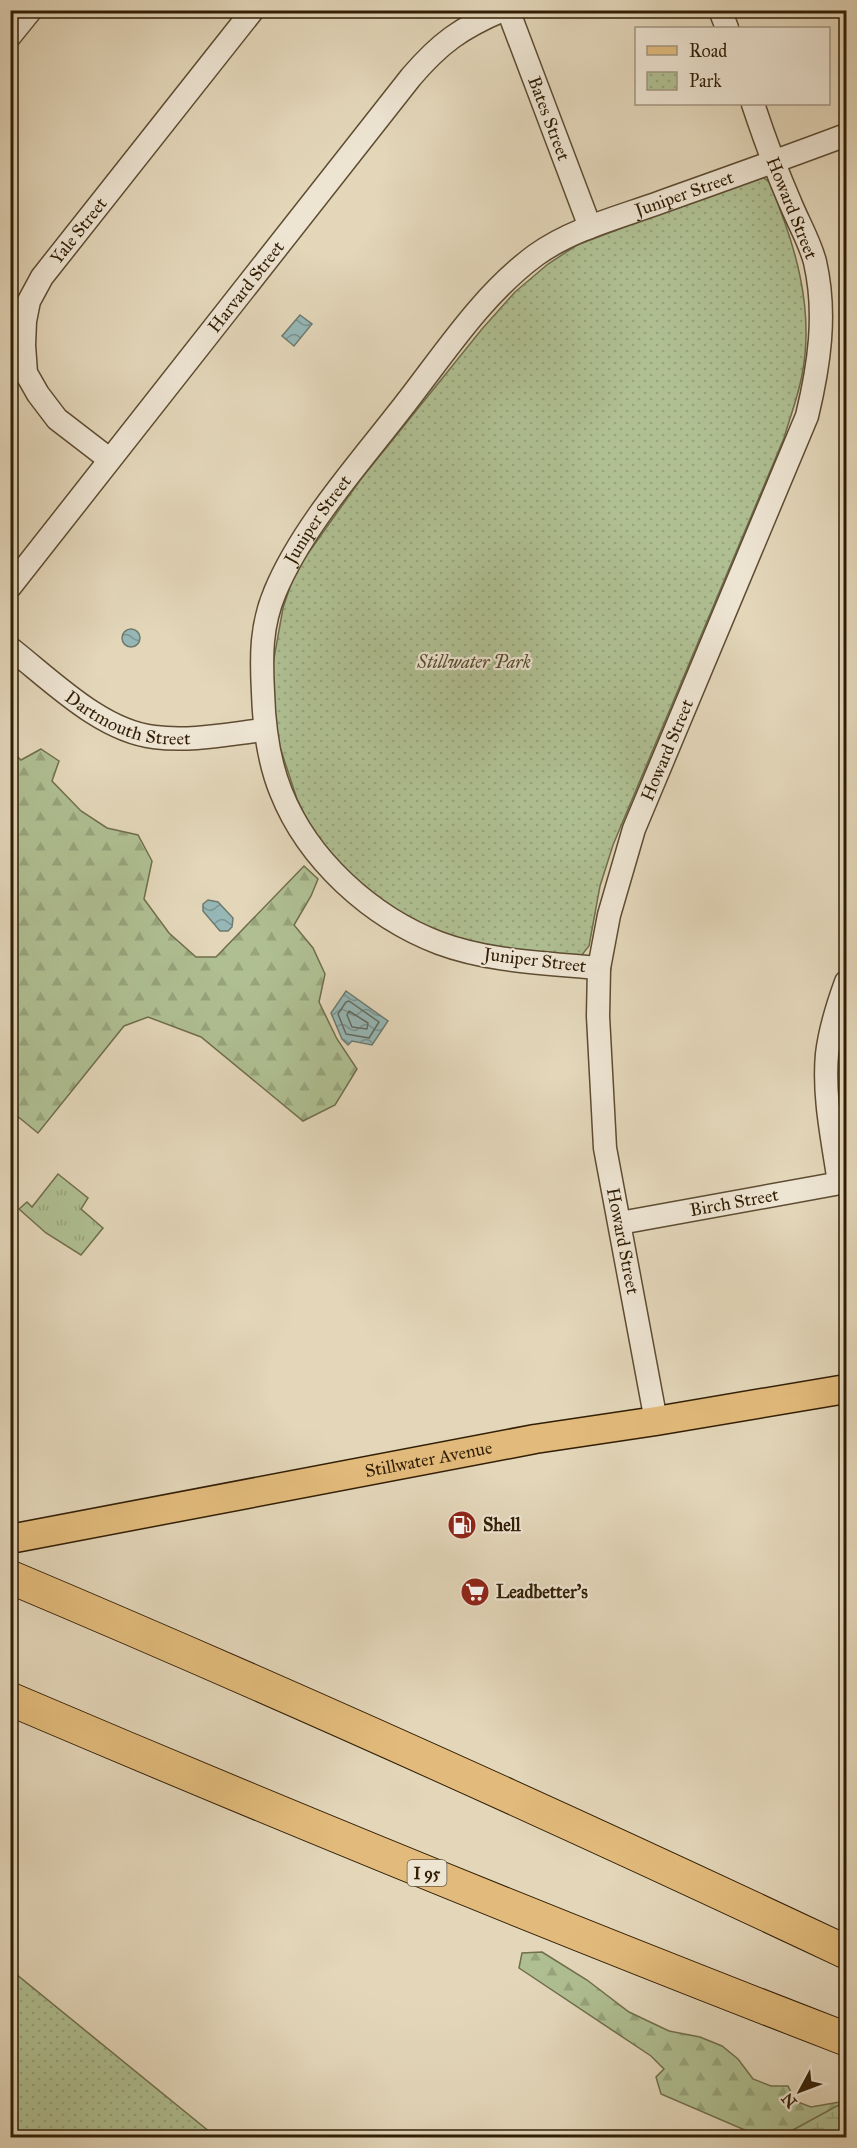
<svg xmlns="http://www.w3.org/2000/svg" width="857" height="2148" viewBox="0 0 857 2148" font-family="'IM FELL Great Primer',serif">
<style>
.grass{fill:url(#grass-tufts);stroke:#706e4c;stroke-width:1.5}
.forest{fill:url(#forest-firs);stroke:#706e4c;stroke-width:1.5}
.wetland{fill:url(#wetland-marsh);stroke:#706e4c;stroke-width:1.5}
.park{fill:url(#park-dots);stroke:#706e4c;stroke-width:1.5}
.water{fill:url(#water-waves);stroke:#6e7a6f;stroke-width:1.5}
.lines{fill:none;stroke-linecap:round;stroke-linejoin:round}
.shore{stroke:#646a5e;stroke-width:1.5}
.minor-casing{stroke:#5e4c32;stroke-width:25}
.major-casing{stroke:#311e05;stroke-width:31}
.highway-casing{stroke:#311e05;stroke-width:35}
.minor{stroke:#ede4d2;stroke-width:22}
.major{stroke:#e2bb7c;stroke-width:28}
.highway{stroke:#e2bb7c;stroke-width:33}
.labels{text-anchor:middle;dominant-baseline:central;stroke-width:4.5;stroke-linejoin:round;paint-order:stroke}
.shield{fill:#ede4d2;stroke:#695942;stroke-width:1.5}
.shield-label{font-size:16px;font-weight:bold;fill:#311e05}
.street-label{font-size:18px;fill:#311e05;stroke:#ede4d2}
.park-label{font-size:18px;font-style:italic;fill:#574e2f;stroke:#ede4d2}
.poi-label{font-size:18px;font-weight:bold;fill:#311e05;stroke:#ede4d2;text-anchor:start}
</style>
<defs>
<pattern id="grass-tufts" width="24" height="20" patternUnits="userSpaceOnUse" patternTransform="scale(1.5)"><rect width="24" height="20" fill="#afbf92"/><path d="M3 7l-1-3M5 7V3M7 7l1-3M15 17l-1-3M17 17v-4M19 17l1-3" fill="none" stroke="#97a47c"/></pattern>
<pattern id="forest-firs" width="22" height="20" patternUnits="userSpaceOnUse" patternTransform="scale(1.5)"><rect width="22" height="20" fill="#afbf92"/><path d="M5 1l3.5 6h-7zM16 11l3.5 6h-7z" fill="#97a47c"/></pattern>
<pattern id="wetland-marsh" width="20" height="14" patternUnits="userSpaceOnUse" patternTransform="scale(1.5)"><rect width="20" height="14" fill="#afbf92"/><path d="M1 5h8M5 5V1M11 12h8M15 12V8" fill="none" stroke="#97a47c"/></pattern>
<pattern id="park-dots" width="8" height="8" patternUnits="userSpaceOnUse" patternTransform="scale(1.5)"><rect width="8" height="8" fill="#afbf92"/><path d="M2 2h.1M6 6h.1" fill="none" stroke="#97a47c" stroke-width="1.8" stroke-linecap="round"/></pattern>
<pattern id="water-waves" width="16" height="10" patternUnits="userSpaceOnUse" patternTransform="scale(1.5)"><rect width="16" height="10" fill="#96b7b6"/><path d="M0 5q4-4 8 0t8 0" fill="none" stroke="#7b9492"/></pattern>
</defs>
<rect width="100%" height="100%" fill="#e3d6b9"/>
<filter id="stains"><feTurbulence type="fractalNoise" baseFrequency=".00333" numOctaves="4"/><feColorMatrix values="0 0 0 0 .2 0 0 0 0 .09 0 0 0 0 .02 0 0 0 .5 -.17"/></filter>
<radialGradient id="worn" r=".72"><stop offset=".6" stop-color="#630" stop-opacity="0"/><stop offset="1" stop-color="#630" stop-opacity=".3"/></radialGradient>
<path class="grass" d="M58,1174l30,24 -7,11 22,19 -22,27 -35,-22 -27,-24 8,-7 5,5z"/>
<g class="forest">
<path d="M41,749l18,12 -7,20 29,30 26,17 31,7 14,26 -8,38 25,34 27,24h20l88,-91 14,13 -7,17 -17,29 19,23 12,26 -6,28 18,37 20,30 -22,36 -32,16 -102,-84 -53,-20 -24,9 -86,107 -27,-22v-360l10,9z"/>
<path d="M542,1952l45,28 42,32 40,19 31,6 22,9 16,13 15,20 18,7h17l7,15 16,6 35,-6v36h-85l-100,-43 -5,-17 8,-8 -13,-13 -132,-88 3,-15z"/>
</g>
<path class="wetland" d="M846,2101v36h-66z"/>
<g class="park">
<path d="M757,177l7,1 5,4c26,61 46,127 33,193 -4,22 -12,42 -18,63l-171,407 -13,41 -11,60 -8,10 -65,-5 -68,-15 -35,-15 -56,-39 -25,-26 -20,-26 -15,-31 -20,-61 -6,-63 12,-67 8,-24 13,-25 57,-80 121,-150 33,-37 33,-28 29,-19z"/>
<path d="M10,1970h1l205,167h-205z"/>
</g>
<g class="water">
<path d="M300,315l12,9 -18,22 -12,-10z"/>
<circle cx="131" cy="638" r="9"/>
<path d="M208,900l10,2 15,16 -1,9 -4,4h-8l-17,-20v-7z"/>
<path d="M346,991l42,30 -16,24 -20,-4 -4,4 -6,-6 -11,-26z"/>
</g>
<g class="lines">
<g class="shore">
<path d="M349,1001l30,21 -10,16 -23,-4 -8,-20 8,-12z"/>
<path d="M349,1011l19,12 -1,6 -15,-2 -5,-12z"/>
</g>
<g class="minor-casing">
<g id="minor">
<path id="s1" d="M508,10l82,217"/>
<path d="M720,10l7,18"/>
<path d="M10,36l21,-26"/>
<path id="s2" d="M109,459l-52,-40 -19,-25 -12,-21 -2,-28 1,-24 4,-20 13,-24 211,-267"/>
<path id="s3" d="M10,587l401,-510c29,-34 50,-49 92,-67"/>
<path id="s4" d="M10,648c41,32 91,83 144,89 36,5 74,-3 110,-7"/>
<path id="s5" d="M599,968c-53,-5 -109,-6 -160,-25 -68,-26 -131,-83 -158,-151 -13,-32 -17,-66 -18,-100 -2,-36 -2,-67 12,-100 26,-63 81,-125 123,-179 43,-54 82,-117 138,-158 36,-26 84,-38 125,-53 62,-22 124,-44 185,-67"/>
<path d="M839,1183c-6,-42 -16,-86 -12,-129 3,-25 11,-50 19,-72"/>
<path id="s6" d="M620,1223l226,-41"/>
<path id="s7" d="M656,1421l-51,-273 -7,-132 1,-48 10,-53 25,-86 173,-413c12,-50 20,-102 8,-154 -5,-20 -17,-40 -25,-60 -14,-32 -26,-65 -37,-98"/>
</g>
</g>
<g class="major-casing">
<g id="major">
<path id="s8" d="M10,1539l525,-100 121,-18 190,-32"/>
</g>
</g>
<g class="highway-casing">
<g id="highway">
<path d="M10,1577c282,119 560,245 836,375"/>
<path d="M10,1699c277,118 556,232 836,340"/>
</g>
</g>
<use href="#minor" class="minor"/>
<use href="#major" class="major"/>
<use href="#highway" class="highway"/>
</g>
<defs>
<g id="fuel-disc" transform="scale(1.5)"><circle r="9.5" fill="#8f2418" stroke="#ede4d2"/><path d="M-5.5-6h7V0h2V4h1.3V-2.5L3-4.5l.8-.8L6-3V5H2.5V1h-1V6h-7ZM-4.2-4.7v3.2H.2V-4.7Z" fill="#fff"/></g>
<g id="supermarket-disc" transform="scale(1.5)"><circle r="9.5" fill="#8f2418" stroke="#ede4d2"/><path d="M-6-5.5h2.5l.6 2H6L4.5 2H-2.5L-4.4-4H-6ZM-1.5 3.2a1.3 1.3 0 1 0 .1 0ZM3 3.2a1.3 1.3 0 1 0 .1 0Z" fill="#fff"/></g>
</defs>
<g fill-rule="evenodd">
<use href="#fuel-disc" x="462" y="1525"/>
<use href="#supermarket-disc" x="475" y="1592"/>
</g>
<g class="labels">
<rect class="shield" x="407.5" y="1860" width="39" height="26" rx="4.5"/>
<g class="shield-label">
<text x="427" y="1873">I 95</text>
</g>
<g class="street-label">
<text stroke="none"><textPath href="#s1" startOffset="116">Bates Street</textPath></text>
<text stroke="none"><textPath href="#s5" startOffset="1180">Juniper Street</textPath></text>
<text transform="translate(792 208) rotate(68)">Howard Street</text>
<text stroke="none"><textPath href="#s2" startOffset="280">Yale Street</textPath></text>
<text stroke="none"><textPath href="#s3" startOffset="382">Harvard Street</textPath></text>
<text stroke="none"><textPath href="#s5" startOffset="675">Juniper Street</textPath></text>
<text stroke="none"><textPath href="#s4" startOffset="141">Dartmouth Street</textPath></text>
<text stroke="none"><textPath href="#s7" startOffset="687">Howard Street</textPath></text>
<text transform="translate(535 960) rotate(7)">Juniper Street</text>
<text stroke="none"><textPath href="#s6" startOffset="116">Birch Street</textPath></text>
<text transform="translate(623 1241) rotate(79)">Howard Street</text>
<text stroke="none"><textPath href="#s8" startOffset="426">Stillwater Avenue</textPath></text>
</g>
<g class="park-label">
<text x="474" y="662">Stillwater Park</text>
</g>
<g class="poi-label">
<text x="483" y="1525">Shell</text>
<text x="496" y="1592">Leadbetter's</text>
</g>
</g>
<rect width="857" height="2148" fill="none" stroke="#e3d6b9" stroke-width="36"/>
<rect x="12" y="12" width="833" height="2124" fill="none" stroke="#311e05" stroke-width="3"/>
<rect x="18" y="18" width="821" height="2112" fill="none" stroke="#311e05" stroke-width="1.5"/>
<rect x="635" y="27" width="195" height="78" fill="#ede4d2" stroke="#a29580" stroke-width="1.5"/>
<rect x="647" y="46" width="30" height="9" fill="#e2bb7c" stroke="#a29580" stroke-width="1.5"/>
<text x="689" y="57" font-size="18" fill="#311e05">Road</text>
<rect x="647" y="72" width="30" height="18" fill="url(#park-dots)" stroke="#a29580" stroke-width="1.5"/>
<text x="689" y="87" font-size="18" fill="#311e05">Park</text>
<g transform="translate(800 2091) rotate(229)" stroke="#ede4d2" stroke-width="4.5" paint-order="stroke">
<path d="M0-4.5L10 22L0 15L-10 22Z" fill="#311e05"/>
<text y="-9" font-size="16" font-weight="bold" text-anchor="middle" fill="#311e05">N</text>
</g>
<rect width="100%" height="100%" filter="url(#stains)"/>
<rect width="100%" height="100%" fill="url(#worn)"/>
</svg>
